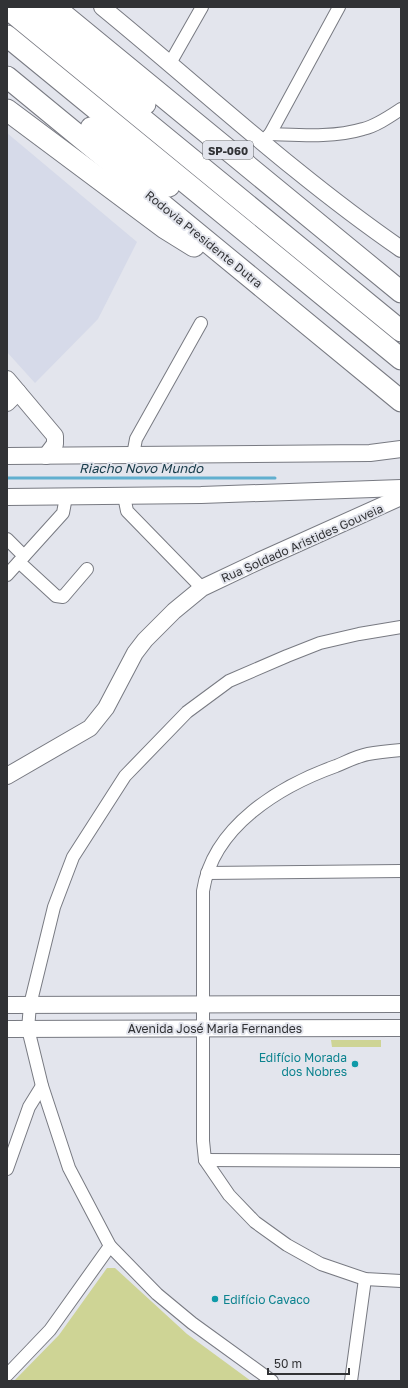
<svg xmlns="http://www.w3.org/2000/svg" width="408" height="1388" viewBox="0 0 408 1388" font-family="'Golos Text',sans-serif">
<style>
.built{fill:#d6dae9}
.green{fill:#ced495}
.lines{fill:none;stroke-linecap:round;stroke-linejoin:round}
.stream{stroke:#61afcf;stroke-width:3}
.street-casing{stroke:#787a82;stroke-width:14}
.secondary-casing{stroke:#787a82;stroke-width:18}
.highway-casing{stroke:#787a82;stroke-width:23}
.street{stroke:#fff;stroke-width:12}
.secondary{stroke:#fff;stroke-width:16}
.highway{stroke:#fff;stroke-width:21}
.culture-dot{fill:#0f9aa8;stroke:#e3e5ed;stroke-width:1.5}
.labels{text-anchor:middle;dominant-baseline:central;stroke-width:4;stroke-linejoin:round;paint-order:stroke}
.shield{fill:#e3e5ed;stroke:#66686c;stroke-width:1}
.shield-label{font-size:11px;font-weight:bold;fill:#313235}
.street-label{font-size:12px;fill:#313235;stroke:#e3e5ed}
.culture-label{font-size:12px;fill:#0d838f;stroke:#e3e5ed;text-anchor:end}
.water-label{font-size:13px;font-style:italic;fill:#183c4a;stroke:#e3e5ed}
</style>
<rect width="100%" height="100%" fill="#e3e5ed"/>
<path class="built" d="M7,133l130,109 -39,77 -63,64 -28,-31z"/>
<g class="green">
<path d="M331,1040h50v7h-49z"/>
<path d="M107,1268h8l72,66 64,47h-237l45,-46z"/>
</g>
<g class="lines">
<path class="stream" d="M7,478h268"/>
<g class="street-casing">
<g id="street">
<path d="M169,65l33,-58"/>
<path d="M270,134c30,1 63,4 93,-5 13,-3 26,-12 38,-20"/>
<path d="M262,142l8,-8 69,-127"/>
<path d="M133,455l3,-16 65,-116"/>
<path d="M124,496l3,15 75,77"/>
<path d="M7,539l17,17"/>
<path d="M19,562l37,34 7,1 24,-28"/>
<path d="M7,575l56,-62 3,-16"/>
<path d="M401,750c-11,1 -22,2 -33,4 -11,2 -22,8 -32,12 -56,20 -123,60 -133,125v250l2,19 24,35 26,27 32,23 34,19 44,15 36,2"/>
<path d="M207,873l194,-2"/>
<path d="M205,1160l196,1"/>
<path d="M7,1169l22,-62 13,-21"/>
<path d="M7,1375l43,-45 60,-84"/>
<path d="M272,1381l-80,-58 -35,-29 -47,-48 -41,-78 -27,-82 -10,-41 -4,-16 2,-24 24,-98 19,-50 52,-81 62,-64 42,-31 58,-25 33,-13 39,-9 42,-7"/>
<path d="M351,1381l14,-102"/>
</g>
</g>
<g class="secondary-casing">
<g id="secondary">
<path d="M102,7c99,81 193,169 299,242"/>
<path d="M7,379l48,57v8l-9,12"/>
<path d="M7,403l11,-11"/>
<path d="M7,456l363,-3 31,-4"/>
<path d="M7,497l194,-2 200,-7"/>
<path d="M7,776l83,-48 16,-20 29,-55 10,-13 29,-29 28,-23 59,-28 140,-63"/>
<path d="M7,1005l394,-1"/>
<path d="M7,1029l394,-1"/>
</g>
</g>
<g class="highway-casing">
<g id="highway">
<path d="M33,7l112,97"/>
<path d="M54,7l347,285"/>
<path d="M7,8l394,323"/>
<path d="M7,36l394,323"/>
<path d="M7,77l394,324"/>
<path d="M7,110l158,118 29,18"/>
<path d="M91,128l78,58"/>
</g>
</g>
<use href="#street" class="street"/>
<use href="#secondary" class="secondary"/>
<use href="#highway" class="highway"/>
</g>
<g class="culture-dot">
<circle cx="355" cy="1064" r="4"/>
<circle cx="215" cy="1299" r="4"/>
</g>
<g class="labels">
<rect class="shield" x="203" y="141" width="50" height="18" rx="3"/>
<g class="shield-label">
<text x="228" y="150">SP-060</text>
</g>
<g class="street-label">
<text transform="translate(204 239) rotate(39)">Rodovia Presidente Dutra</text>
<text transform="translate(302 543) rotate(-24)">Rua Soldado Aristides Gouveia</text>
<text x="215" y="1028">Avenida José Maria Fernandes</text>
</g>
<g class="culture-label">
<text x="347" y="1057">Edifício Morada<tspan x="347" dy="14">dos Nobres</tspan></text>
<text x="223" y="1299" text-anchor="start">Edifício Cavaco</text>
</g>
<g class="water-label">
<text x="141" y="468">Riacho Novo Mundo</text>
</g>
</g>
<rect width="408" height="1388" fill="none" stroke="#313235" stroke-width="16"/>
<path d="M268 1368v6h81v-6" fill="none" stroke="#313235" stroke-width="2"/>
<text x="274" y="1368" font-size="12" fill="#313235" stroke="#e3e5ed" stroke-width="3" paint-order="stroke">50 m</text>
</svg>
